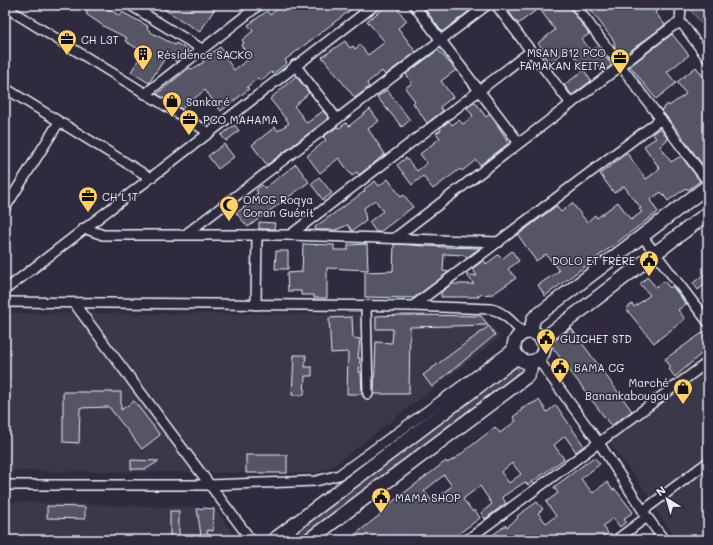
<svg xmlns="http://www.w3.org/2000/svg" width="713" height="545" viewBox="0 0 713 545" font-family="Mali,sans-serif">
<style>
.built{fill:#3b3749}
.green{fill:#464455;stroke:#979aa6}
.building{fill:#575565;stroke:#e8f1f8;fill-rule:evenodd}
.lines{fill:none;stroke-linecap:round;stroke-linejoin:round}
.street-casing{stroke:#e8f1f8;stroke-width:12}
.secondary-casing{stroke:#e8f1f8;stroke-width:16}
.street{stroke:#2f2a3d;stroke-width:9}
.secondary{stroke:#2f2a3d;stroke-width:13}
.labels{text-anchor:middle;dominant-baseline:central;stroke-width:3;stroke-linejoin:round;paint-order:stroke}
.poi-label{font-size:11px;fill:#e8f1f8;stroke:#2f2a3d;text-anchor:start}
</style>
<rect width="100%" height="100%" fill="#2f2a3d"/>
<filter id="ink" filterUnits="userSpaceOnUse"><feTurbulence type="fractalNoise" baseFrequency=".025" numOctaves="2"/><feDisplacementMap in="SourceGraphic" scale="8" xChannelSelector="R" yChannelSelector="G"/><feConvolveMatrix kernelMatrix="1 2 1 2 8 2 1 2 1" color-interpolation-filters="sRGB"/></filter>
<g filter="url(#ink)">
<g class="built">
<path d="M5,313l477,1 18,23 -168,130 -16,6 -311,-2z"/>
<path d="M708,368v94l-54,40 -46,-60z"/>
<path d="M708,468v72h-30l-24,-32z"/>
<path d="M5,502l210,6 19,27 -6,5h-223z"/>
</g>
<g class="green">
<path d="M687,5h21v27z"/>
<path d="M514,364l9,11 -220,165h-24z"/>
</g>
<g class="building">
<path d="M78,5h24l18,11 2,-4 26,14 -1,2 5,5 23,12 1,-2 12,7 -11,12 -10,-7 -18,28 -18,-11 12,-20 -18,-11 2,-3 -22,-11 -19,-13 2,-2z"/>
<path d="M157,5h60l-17,27z"/>
<path d="M282,5h75l-72,55 2,3 -14,11 -1,-2 -12,9 -2,-3 -11,9 2,2 -28,22 -16,-21 -24,19 -24,-15 32,-26 3,1 12,-7 -2,-2 18,-13 4,5 -1,2 11,16 16,-12 -9,-13 3,-2 -2,-3 11,-9 -5,-6 19,-14 3,4z"/>
<path d="M388,5h16l-6,5 9,11 -9,7 18,24 -31,23 -3,-4 -15,12 2,4 -14,11 -33,-41 23,-16 5,7 3,-2 2,3 5,-4 8,10 17,-13 -18,-21z"/>
<path d="M422,5h30l3,4 5,-4h17l-35,27z"/>
<path d="M504,5h11l3,3 4,-3h46l21,29 -7,5 9,12 6,-4 15,18 -9,7 -8,-11 -11,8 -15,-20 -20,14 -6,-8 2,-2 -7,-10 17,-13 -16,-22 -21,16z"/>
<path d="M587,5h30l5,6 8,-6h26l3,4 -4,3 10,13 -43,32 -7,-9 -1,-7z"/>
<path d="M672,34l17,21 -22,17 9,11 -20,16 -26,-33z"/>
<path d="M438,50l18,20 -15,11 12,16 -13,10 3,4 -16,12 -14,-20 2,-2 -10,-13 7,-5 -6,-9z"/>
<path d="M696,67l12,16v89l-26,-35h1l-22,-27 7,-6 1,2 17,-12 -9,-12z"/>
<path d="M584,70l7,11 -19,14 -8,-10z"/>
<path d="M296,76l13,17 -15,13 13,17 16,-12 6,7 -62,47 -15,-20 23,-18 3,4 11,-8 -19,-24z"/>
<path d="M387,90l23,30 -8,7 -25,-30z"/>
<path d="M475,102l11,15 4,-3 19,29 -29,22 -4,-5 -14,11 -2,-2 -27,20 -10,-13 -11,9 -15,-20 9,-7 11,13 10,-8 -7,-9 20,-16 -4,-5 5,-3 -1,-2 9,-7 3,4 7,-5 4,4 10,-8 -6,-8z"/>
<path d="M370,109l9,12 -11,8 17,25 -26,21 -2,-3 -5,4 -13,-18 -19,15 -13,-17 19,-16 -3,-3 14,-10 2,1 7,-5 3,3z"/>
<path d="M235,125l4,6 -13,10 -5,-6z"/>
<path d="M660,128l8,11 -8,7 11,16 10,-6 19,25 -12,9 -2,-2 -18,13 -7,-9 -11,8 8,12 -113,84 -7,-11 21,-14 -13,-17 -10,7 -18,-26 38,-29 5,6 11,-9 15,19 8,-7 2,3 21,-16 13,18 11,-8 -3,-3 2,-1 -17,-22 -10,7 -14,-19 27,-21 19,26 14,-10 -16,-23 12,-8 -4,-4z"/>
<path d="M224,144l10,13 -16,12 -10,-13z"/>
<path d="M296,164l13,18 -61,45 -12,-14 15,-11 -2,-2 9,-7 -2,-3 6,-5 3,3z"/>
<path d="M319,177l13,16 -9,7 -12,-16z"/>
<path d="M388,179l13,18 3,-2 9,12 -33,25h-4l-7,-10 14,-11 -8,-11 -11,8 2,13 -14,10 -4,-6 -13,5h-19l-1,-3 50,-36 -1,-2 11,-8 4,5z"/>
<path d="M259,222l16,1 -1,6h-15z"/>
<path d="M303,244l31,1v5h14v-5l19,-1 1,26 -41,-2v30h-13v-3h-13v-4h-13l-1,-18 15,-1z"/>
<path d="M394,244l49,3 37,1 -14,10 -2,-3 -20,-1 -1,17 6,1 -35,26 -49,-1v-25l28,-1z"/>
<path d="M276,251h12v18h-13z"/>
<path d="M512,251l7,10 -11,8 8,9 -23,16 -15,1 1,2h-38v-5l11,-8h22l-8,-10 11,2 -5,-7 12,-9 2,4 12,-9 4,4z"/>
<path d="M708,271v11l-10,8 -5,-7z"/>
<path d="M647,277l9,10 8,-6 6,7 2,-2 14,18 -8,6 7,9 -31,24 -28,-34 6,-5 2,3 16,-12 -10,-11z"/>
<path d="M405,315l76,1 7,9 -78,2 -1,67h-35l2,-52 16,1 1,-14h-17v-13z"/>
<path d="M352,317l1,21 7,1 -2,19h2l-1,14h2l1,22h-15l1,-42 -17,1 -2,-35z"/>
<path d="M489,326l6,9 -63,52 -9,-12z"/>
<path d="M571,328l61,83 -21,15 -61,-82z"/>
<path d="M708,329v19l-33,29 -6,-8 2,-2 -6,-8z"/>
<path d="M294,355h12l-1,12h7v9h-7l-1,19h-12z"/>
<path d="M63,392h58v18l13,-9 26,34 -18,14 -33,-42 -29,1 -1,35 -16,-1z"/>
<path d="M539,400l8,12 9,-7 28,41 -8,6 -11,-16 -11,9 10,14 -36,26 -3,-3 -23,15 4,6 -21,16 -4,-6 11,-9 -12,-18 -17,13 10,13 2,-2 5,8 -30,22h-47l-4,-5 -7,5h-44l33,-26 -2,-2 67,-51 1,2 9,-5 39,-31 5,6 16,-12 -3,-4 9,-7 -1,-1zM512,463l9,11 -12,9 -8,-11zM444,475l8,11 -20,15 -8,-10z"/>
<rect x="246" y="455" width="41" height="18"/>
<path d="M594,457l6,7 -19,15 12,14 14,-11 6,8 2,-1 18,23 -9,7 2,3 -6,5 -7,-9 -10,8 5,7 -10,7h-86l-4,-6 -8,6h-14l20,-15 1,2 11,-9 -1,-2 20,-14 6,7 -5,4 8,10 10,-7 -10,-14 12,-9 -4,-6z"/>
<path d="M131,460l28,1 -13,8h-15z"/>
<path d="M47,506l38,1v12l-38,-1z"/>
<path d="M204,508l10,1 -1,22 -6,-1 1,4 -7,1 -4,-26z"/>
<rect x="170" y="511" width="9" height="28"/>
</g>
<g class="lines">
<g class="street-casing">
<g id="street">
<path d="M130,5l72,44"/>
<path d="M414,5l105,138"/>
<path d="M496,5l75,99"/>
<path d="M575,5l133,177"/>
<path d="M5,7l203,125"/>
<path d="M680,23l1,-18"/>
<path d="M295,65l42,54"/>
<path d="M5,88l144,89"/>
<path d="M145,94l114,-89"/>
<path d="M5,208l54,-86"/>
<path d="M84,228l19,7h187l209,7"/>
<path d="M186,234l301,-229"/>
<path d="M290,235l241,-184"/>
<path d="M642,236l66,86"/>
<path d="M396,237l277,-211 7,-3 4,3 24,33"/>
<path d="M5,290l370,-285"/>
<path d="M5,302l408,4 78,3c14,3 22,15 32,24"/>
<path d="M74,303l177,237"/>
<path d="M256,305l1,-70"/>
<path d="M366,306l2,88"/>
<path d="M413,306l248,-187"/>
<path d="M538,359l61,84 48,74 17,23"/>
<path d="M5,485h205l106,-4 23,-6 175,-127"/>
<path d="M644,510l64,-48"/>
<path d="M467,540l241,-178"/>
<path d="M616,540l31,-23"/>
</g>
</g>
<g class="secondary-casing">
<g id="secondary">
<path d="M530,332l4,-14 174,-132"/>
<circle cx="529" cy="347" r="15"/>
<path d="M542,340l166,-127"/>
<path d="M274,540l243,-183"/>
<path d="M309,540l218,-164 3,-6 1,-8"/>
</g>
</g>
<use href="#street" class="street"/>
<use href="#secondary" class="secondary"/>
</g>
</g>
<defs>
<g id="office-pin" transform="scale(1)"><path d="M0 17L-7.5 6A9.5 9.5 0 1 1 7.5 6Z" fill="#ffd166" stroke="#2f2a3d"/><path d="M-6-3h4V-5.5h4V-3h4V5H-6ZM-1-4.5V-3h2v-1.5ZM-6 0V1H6V0Z" fill="#111"/></g>
<g id="building-pin" transform="scale(1)"><path d="M0 17L-7.5 6A9.5 9.5 0 1 1 7.5 6Z" fill="#ffd166" stroke="#2f2a3d"/><path d="M-4-6H4V6H1V3H-1V6H-4ZM-2.5-4.3h1.7v1.8h-1.7ZM.8-4.3h1.7v1.8H.8ZM-2.5-1h1.7V.8h-1.7ZM.8-1h1.7V.8H.8Z" fill="#111"/></g>
<g id="shop-pin" transform="scale(1)"><path d="M0 17L-7.5 6A9.5 9.5 0 1 1 7.5 6Z" fill="#ffd166" stroke="#2f2a3d"/><path d="M-5-2.5h2.3a2.7 3.5 0 0 1 5.4 0H5L5.5 6h-11ZM-1.5-2.5h3a1.5 2.3 0 0 0-3 0Z" fill="#111"/></g>
<g id="mosque-pin" transform="scale(1)"><path d="M0 17L-7.5 6A9.5 9.5 0 1 1 7.5 6Z" fill="#ffd166" stroke="#2f2a3d"/><path d="M3.5-4.9A6 6 0 1 0 3.5 4.9A5 5 0 1 1 3.5-4.9Z" fill="#111"/></g>
<g id="civic-pin" transform="scale(1)"><path d="M0 17L-7.5 6A9.5 9.5 0 1 1 7.5 6Z" fill="#ffd166" stroke="#2f2a3d"/><path d="M-.6-6.5H3V-4.5H.6V-3L4-1V1h2V6H-6V1h2V-1L-.6-3ZM-1.2 2.5V6h2.4V2.5Z" fill="#111"/></g>
</defs>
<g fill-rule="evenodd">
<use href="#office-pin" x="67" y="39"/>
<use href="#building-pin" x="143" y="54"/>
<use href="#office-pin" x="620" y="58"/>
<use href="#shop-pin" x="172" y="101"/>
<use href="#office-pin" x="189" y="119"/>
<use href="#office-pin" x="88" y="196"/>
<use href="#mosque-pin" x="229" y="205"/>
<use href="#civic-pin" x="649" y="260"/>
<use href="#civic-pin" x="546" y="338"/>
<use href="#civic-pin" x="560" y="367"/>
<use href="#shop-pin" x="683" y="388"/>
<use href="#civic-pin" x="381" y="497"/>
</g>
<g class="labels">
<g class="poi-label">
<text x="81" y="39">CH L3T</text>
<text x="606" y="52" text-anchor="end">MSAN B12 PCO<tspan x="606" dy="13">FAMAKAN KEITA</tspan></text>
<text x="157" y="54">Résidence SACKO</text>
<text x="186" y="101">Sankaré</text>
<text x="203" y="119">PCO MAHAMA</text>
<text x="102" y="196">CH L1T</text>
<text x="243" y="199">OMCG Roqya<tspan x="243" dy="13">Coran Guérit</tspan></text>
<text x="635" y="260" text-anchor="end">DOLO ET FRÈRE</text>
<text x="560" y="338">GUICHET STD</text>
<text x="574" y="367">BAMA CG</text>
<text x="669" y="382" text-anchor="end">Marché<tspan x="669" dy="13">Banankabougou</tspan></text>
<text x="395" y="497">MAMA SHOP</text>
</g>
</g>
<rect width="713" height="545" fill="none" stroke="#2f2a3d" stroke-width="20"/>
<rect x="10" y="10" width="693" height="525" fill="none" stroke="#e8f1f8" stroke-width="1.5" filter="url(#ink)"/>
<g transform="translate(667 499) rotate(323)" stroke="#2f2a3d" stroke-width="3" paint-order="stroke">
<path d="M0-3L7 15L0 10L-7 15Z" fill="#e8f1f8"/>
<text y="-6" font-size="11" font-weight="bold" text-anchor="middle" fill="#e8f1f8">N</text>
</g>
</svg>
